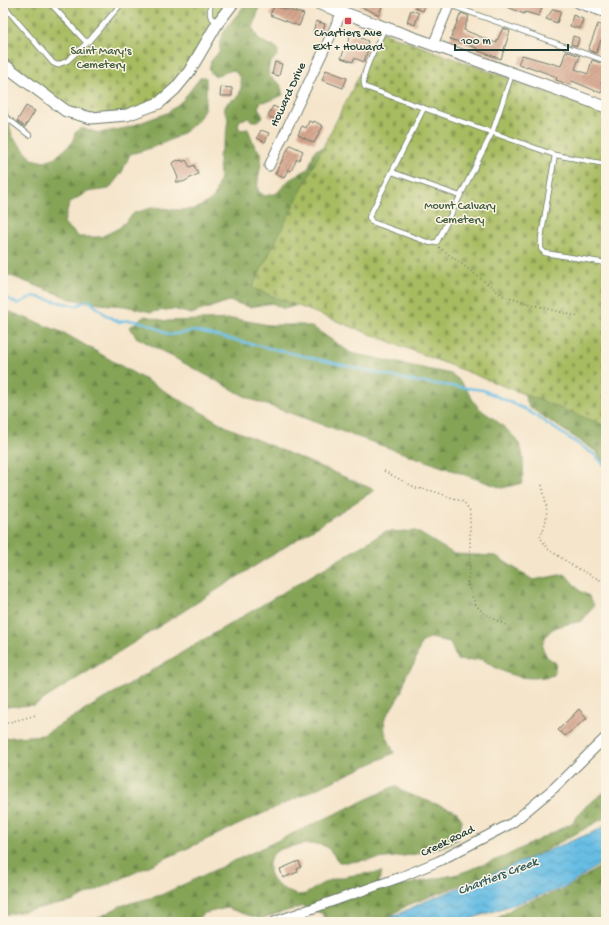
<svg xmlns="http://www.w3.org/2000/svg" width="609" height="925" viewBox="0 0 609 925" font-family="'Gochi Hand',sans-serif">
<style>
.forest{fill:url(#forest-firs);stroke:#527046}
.cemetery{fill:url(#cemetery-stones);stroke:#637c4a}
.water{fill:url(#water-waves);stroke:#437d8c}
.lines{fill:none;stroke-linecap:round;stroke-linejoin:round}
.stream{stroke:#67bde4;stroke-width:2.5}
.building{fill:url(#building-hatch)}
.service-casing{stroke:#6a7869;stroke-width:6}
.minor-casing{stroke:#6a7869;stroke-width:11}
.tertiary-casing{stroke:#6a7869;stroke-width:13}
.path{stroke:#6a7869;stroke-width:1.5;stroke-dasharray:1 3;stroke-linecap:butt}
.service{stroke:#fff;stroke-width:4.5}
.minor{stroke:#fff;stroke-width:9}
.tertiary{stroke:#fff;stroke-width:11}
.poi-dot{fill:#d1495b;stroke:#fcf5e5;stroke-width:1.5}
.labels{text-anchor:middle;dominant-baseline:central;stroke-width:3;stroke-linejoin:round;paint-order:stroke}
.poi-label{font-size:12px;fill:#1f3d34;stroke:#fcf5e5}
.park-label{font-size:12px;fill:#415d3f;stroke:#fcf5e5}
.street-label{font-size:12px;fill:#1f3d34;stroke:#fcf5e5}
.water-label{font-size:13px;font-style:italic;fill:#315d60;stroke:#fcf5e5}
</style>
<defs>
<pattern id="forest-firs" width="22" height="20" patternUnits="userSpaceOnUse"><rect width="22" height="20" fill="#85a457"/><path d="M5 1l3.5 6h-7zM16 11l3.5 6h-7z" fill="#6c8749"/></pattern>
<pattern id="cemetery-stones" width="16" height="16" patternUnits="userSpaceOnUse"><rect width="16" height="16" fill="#a7bc61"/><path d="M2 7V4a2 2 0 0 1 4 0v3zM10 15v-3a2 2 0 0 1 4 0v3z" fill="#879a51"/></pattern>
<pattern id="water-waves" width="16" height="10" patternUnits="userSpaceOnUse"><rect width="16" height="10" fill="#67bde4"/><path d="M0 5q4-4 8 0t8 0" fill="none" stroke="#549bba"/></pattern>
<pattern id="building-hatch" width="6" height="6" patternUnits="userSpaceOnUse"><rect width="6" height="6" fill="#d6a58d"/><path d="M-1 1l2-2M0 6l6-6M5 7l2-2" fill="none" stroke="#ad8874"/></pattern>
</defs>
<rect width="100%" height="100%" fill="#fcf5e5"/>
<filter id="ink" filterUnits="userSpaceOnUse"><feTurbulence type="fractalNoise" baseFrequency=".025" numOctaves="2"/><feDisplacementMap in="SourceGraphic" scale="8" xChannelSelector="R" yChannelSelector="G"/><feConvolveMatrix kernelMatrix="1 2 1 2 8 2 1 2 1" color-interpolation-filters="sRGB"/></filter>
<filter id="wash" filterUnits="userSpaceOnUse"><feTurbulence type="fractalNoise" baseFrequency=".012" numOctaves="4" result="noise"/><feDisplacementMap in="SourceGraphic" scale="16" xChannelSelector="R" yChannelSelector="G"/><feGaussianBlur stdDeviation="0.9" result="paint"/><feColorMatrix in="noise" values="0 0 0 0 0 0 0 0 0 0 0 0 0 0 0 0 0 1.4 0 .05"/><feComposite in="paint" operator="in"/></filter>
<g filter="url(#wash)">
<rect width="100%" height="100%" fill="#f5e5cb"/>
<g class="forest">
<path d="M256,3l3,1 -1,8 -5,16 6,12 18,8 1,6c-6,8 -11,10 -9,22l11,8 3,11 -14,6 -8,1 -3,5 5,10 -6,4h-5l-4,-3 -8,2 -2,5 2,5 8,-1 7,18 6,5c2,14 -5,26 -3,39l7,5 12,-3 12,-13 19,-11 7,-19 9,-3 -62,138 3,9 22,3 8,9 -11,3 -12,-6 -22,4 -21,-6 -38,13 -18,-5 -22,3 -26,-6 -25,-2 -29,-5 -68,-26v-166l3,1 6,28 20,23 12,3 11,-4 18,-16 2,-9 6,-5 18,5 27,-5 41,-15 15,-12 18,-23 4,-1 2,1c0,10 1,22 -2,31 -10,26 -50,39 -74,45l-8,18 -13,17 -22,3 -18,11 -5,20 15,14h22l18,-9 15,-15 21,-6 20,3 21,-1 18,-11 6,-21 -1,-21 7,-20 2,-18 -4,-9 4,-7 10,-5c5,-11 5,-19 -5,-27l-19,6 -5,-6 2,-9 9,-10c-4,-18 16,-32 25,-47z"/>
<path d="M3,309l61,24 163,94 148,63 -340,215 -32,2z"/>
<path d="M145,316l21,5 70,-2 33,6h34l11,3 37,25 100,21c14,8 17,21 27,33 4,4 10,8 15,11 27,22 34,29 29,65l-20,5 -252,-89 -114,-62 -6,-10z"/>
<path d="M606,378v92l-9,-18 -68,-45 -8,-22z"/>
<path d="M416,531l38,23 42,2 37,24 32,-6 15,17 9,5 5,9 -12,16c-20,5 -35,3 -40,26l5,10 9,6 -2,12c-28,7 -48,1 -72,-16l-16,2 -9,-1 -7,-18 -20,-4 -9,5 -7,21 -7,9 -6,20 -17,27 1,12 9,21 -323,149 -68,13v-177l40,-3 342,-203z"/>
<path d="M395,786l13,8 48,17 6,9 -4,19c-30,19 -74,18 -108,23h-11c-4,-5 -9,-13 -14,-16 -10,-5 -39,0 -48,5 -6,4 -9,11 -8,18 0,8 4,13 10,17 29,19 26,3 52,-6 16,-5 34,-6 51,-8l-4,10 7,7 73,-15 48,-18 66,-33 14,-17 20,-15v26l-73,40 -125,48 -28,17h-56l-1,-8 -20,-8 -43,13 -33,-11 -22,5 -9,6 -1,3h-104l29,-16 41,-11z"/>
<path d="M606,863v59h-125l14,-2 21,-14 49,-17z"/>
</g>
<g class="cemetery">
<path d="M3,3h224l-52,85 -39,22 -45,6 -25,-8 -63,-49z"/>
<path d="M381,32l225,82v312l-354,-138z"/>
</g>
<path class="water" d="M606,824v36l-40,27 -105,35h-80l43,-20 174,-72z"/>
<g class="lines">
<path class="stream" d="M3,296l15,8 15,-8 43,10 12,-6 18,15 13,7c18,-5 35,3 50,13l26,-4 217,50 71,9 42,19 70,46 11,12"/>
</g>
<g id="blocks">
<g class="building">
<path d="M353,3h30l-4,12z"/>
<path d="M417,3h9l-3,8 -8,-3z"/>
<path d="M498,3h40l5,2 -4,11 -14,-4 -1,2z"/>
<path d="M274,6l30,8 -5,12 -29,-11z"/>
<path d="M553,9l8,2 -4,12 -11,-4z"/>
<path d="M411,10l8,3 -4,12 -8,-3z"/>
<path d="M461,13l8,3 -5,14 32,13 7,-15 7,3 -9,28 -25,-9 1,-2 -27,-9z"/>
<path d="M573,15l10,4 -3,10 -10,-3z"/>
<path d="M316,21l9,3 -3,10 -9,-2z"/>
<path d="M598,24l8,3v11l-1,3 -4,-1 -5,13 -8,-3z"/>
<path d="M351,34l17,7 -2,7 2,1 -4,13 -10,-4 -1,4 -12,-4z"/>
<path d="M573,36l6,2 -2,8 -6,-2z"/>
<path d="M566,51l14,5 -5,13 13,5 4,-14 14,5 -5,18 4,1 -4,9 -29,-12 -2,4 -14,-5 1,-3 -30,-11v1l-9,-3 4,-9 39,11z"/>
<path d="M275,62l7,2 -3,12 -7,-2z"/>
<path d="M326,70l21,8 -4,10 -21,-8z"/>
<path d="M221,87l11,1v8h-12z"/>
<path d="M26,106l9,5 -10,16 -8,-6z"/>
<path d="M273,106l9,4 -5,10 -9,-4z"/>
<path d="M309,121l4,2 1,-2 9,5 -9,17 -16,-8 4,-9 4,2z"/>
<path d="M261,130l8,3 -4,9 -8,-4z"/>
<path d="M290,145l13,6 -4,9 -2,-1 -6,12 -3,-2 -4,9 -9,-4z"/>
<path d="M178,160l1,1 3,-1 1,2 3,-2 4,7 4,-2 4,9 -15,8h-7l2,-4 -6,-15z"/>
<path d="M579,709l8,9 -22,18 -7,-6z"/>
<path d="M299,861l2,6 -4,2 1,3 -15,6 -3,-9z"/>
</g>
</g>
</g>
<g filter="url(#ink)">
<use href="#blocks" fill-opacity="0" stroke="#6a7869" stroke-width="1"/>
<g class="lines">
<g class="service-casing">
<g id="service">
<path d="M6,3l-2,3 49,57 4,2 10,-4 22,-20"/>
<path d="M50,3l35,38h4l33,-38"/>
<path d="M210,3v12l7,9"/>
<path d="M444,3l162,58"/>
<path d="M385,28c-5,12 -27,48 -20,59l190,68 51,9"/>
<path d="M424,108l-55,109 3,5 58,21 7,-1 55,-109 20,-59"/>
<path d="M3,115l26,20"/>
<path d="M555,155l-14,83v11l4,4 61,10"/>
<path d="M392,172l68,24"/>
</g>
</g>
<g class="minor-casing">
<g id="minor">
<path d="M578,3l28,10"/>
<path d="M433,45l17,-42"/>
<path d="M269,166l73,-154"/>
<path d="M274,922l127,-45 38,-16 73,-38 42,-35 52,-51"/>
</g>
</g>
<g class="tertiary-casing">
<g id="tertiary">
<path d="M317,3l289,104"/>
<path d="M3,64l63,47 25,7 36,-3 32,-12 16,-14 14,-17 28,-48 16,-21"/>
</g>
</g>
<g class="path">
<path d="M439,247l66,50 74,20"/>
<path d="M384,471l32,17 17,3 31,11 6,9v57l-3,16c4,6 5,15 9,21 7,10 22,16 32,21"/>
<path d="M542,485c5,22 8,31 -2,52l8,12 27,18 31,16"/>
<path d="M606,680l-4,18 4,13"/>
<path d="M3,724l33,-9"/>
</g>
<use href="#service" class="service"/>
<use href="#minor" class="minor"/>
<use href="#tertiary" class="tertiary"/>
</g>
</g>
<rect class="poi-dot" x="344" y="17" width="8" height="8" rx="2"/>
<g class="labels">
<g class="poi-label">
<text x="348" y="34">Chartiers Ave<tspan x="348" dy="14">Ext + Howard</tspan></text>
</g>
<g class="park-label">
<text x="101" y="52">Saint Mary's<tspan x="101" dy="14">Cemetery</tspan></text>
<text x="460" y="207">Mount Calvary<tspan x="460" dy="14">Cemetery</tspan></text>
</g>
<g class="street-label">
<text transform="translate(289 95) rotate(-65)">Howard Drive</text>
<text transform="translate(448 842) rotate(-26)">Creek Road</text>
</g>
<g class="water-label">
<text transform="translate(498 877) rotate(-21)">Chartiers Creek</text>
</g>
</g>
<rect width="609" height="925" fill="none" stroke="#fcf5e5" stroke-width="16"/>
<path d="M455 44v6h113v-6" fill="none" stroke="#1f3d34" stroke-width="2"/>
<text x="461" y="44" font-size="12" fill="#1f3d34" stroke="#fcf5e5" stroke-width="3" paint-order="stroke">100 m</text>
</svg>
